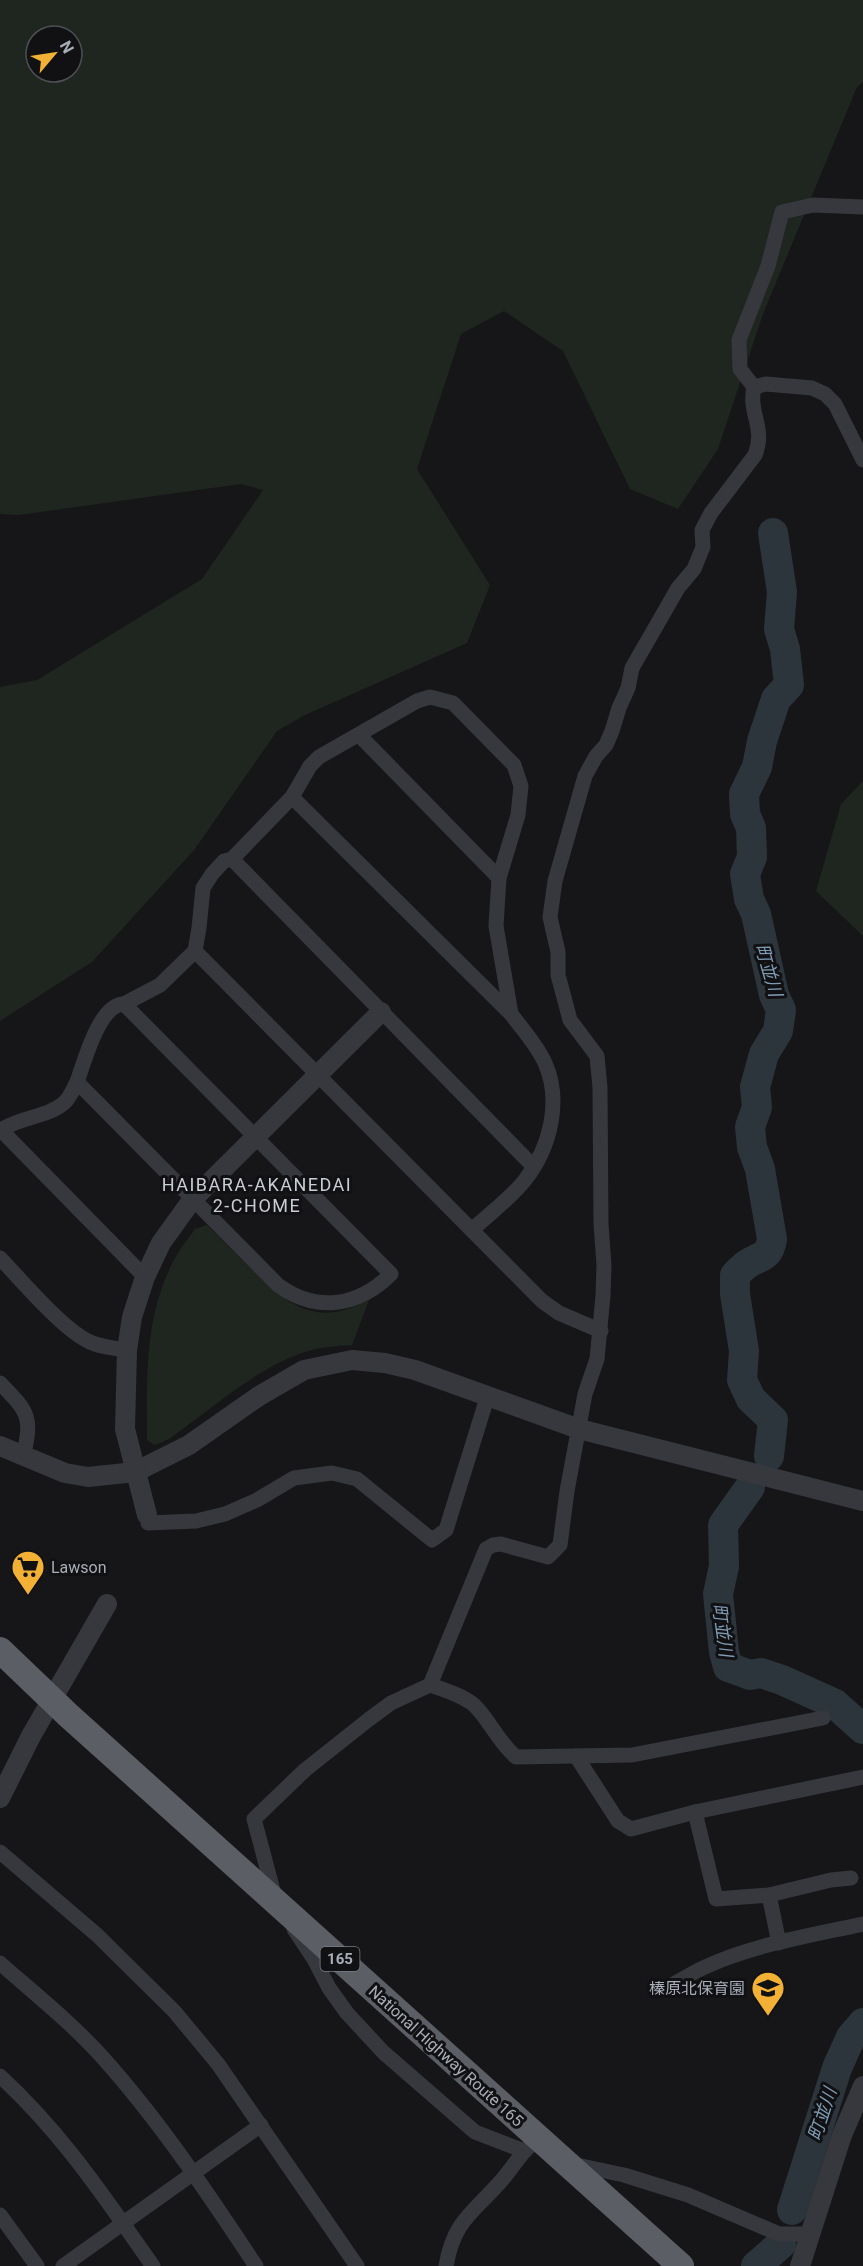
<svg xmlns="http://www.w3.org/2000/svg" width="863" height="2266" viewBox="0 0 863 2266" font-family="Roboto,'Noto Sans JP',sans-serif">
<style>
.green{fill:#1e261f;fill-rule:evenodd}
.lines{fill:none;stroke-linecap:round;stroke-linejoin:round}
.river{stroke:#2c353c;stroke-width:30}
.minor{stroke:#37383d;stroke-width:15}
.tertiary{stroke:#37383d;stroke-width:20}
.trunk{stroke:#5b5e65;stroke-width:26}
.labels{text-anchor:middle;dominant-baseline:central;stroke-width:6;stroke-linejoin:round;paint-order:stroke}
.shield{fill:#111113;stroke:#7b7e86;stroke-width:1.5}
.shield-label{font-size:15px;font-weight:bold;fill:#a8adb8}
.poi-label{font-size:16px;fill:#a8adb8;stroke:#111113;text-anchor:start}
.street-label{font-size:16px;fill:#a8adb8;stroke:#111113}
.water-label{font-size:18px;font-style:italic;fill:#7f9bb3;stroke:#111113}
.neighbourhood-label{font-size:18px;letter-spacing:1.5px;fill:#c9ccd4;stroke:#111113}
</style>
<rect width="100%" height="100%" fill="#161618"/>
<g class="green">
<path d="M0,0h863v82l-6,5 -94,227 -45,135 -40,60 -48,-20 -67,-138 -59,-40 -43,23 -44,135 73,116 -23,58 -162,72 -28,16 -82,118 -103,113 -92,59v-334l37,-7 165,-101 61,-89 -22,-6 -222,31 -19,-1zM36,36h36v36h-36z"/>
<path d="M863,781v155l-47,-45 25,-87z"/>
<path d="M207,1225c15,15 29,29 44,43 37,38 65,60 118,32l-17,45c-17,1 -34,2 -50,8 -47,16 -93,58 -133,86l-14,6 -8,-5c0,-61 -3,-120 25,-176 6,-13 15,-24 23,-35z"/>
</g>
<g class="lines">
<g class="river">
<path d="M769,1456l4,-36 -22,-21 -9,-19 2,-29 -9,-57v-19c3,-3 7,-7 11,-10 14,-10 23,-6 26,-26l-12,-70 -8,-22 -2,-20 7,-20 -2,-20 9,-33 14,-23 3,-21 -7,-15 -18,-81 -7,-15 -4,-25 7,-17 -1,-29 -6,-14 -1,-20 13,-27 5,-26 14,-42 13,-14 -4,-36 -6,-20 3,-37 -9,-59"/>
<path d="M750,1487l-27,38 1,41 -6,28 6,58 4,15 22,8 11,-2 21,7 53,24 28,25"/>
<path d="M792,2210l45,-142 14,-31 12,-14"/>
<path d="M756,2266l25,-22"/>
</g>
<g class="minor">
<path d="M754,387l-14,-18 -1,-29 29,-74 14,-54 31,-7 50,2"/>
<path d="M754,387l12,-3 46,4 13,6 10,10 28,56"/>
<path d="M359,735l140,143"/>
<path d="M292,797l219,217c12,16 26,31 34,49 17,38 5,85 -20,117 -14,18 -36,34 -53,50"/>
<path d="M232,859l301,307"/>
<path d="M195,951l347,350 17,12 42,18"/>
<path d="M77,1082c7,-19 22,-78 47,-78"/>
<path d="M0,1258c22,23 60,68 86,82 12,7 27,8 41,10"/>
<path d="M145,1277l-144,-147c21,-14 45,-12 63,-27 6,-5 9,-14 13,-21l201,203c38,28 80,22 113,-11l-267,-270 36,-19 35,-34 4,-23 4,-40 9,-14 12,-13 8,-2 60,-62 18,-31 9,-9 98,-56 13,-4 23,6 61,62 7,21 -3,29 -19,63 -3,48 15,88"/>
<path d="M0,1383c28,29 33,33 23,74"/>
<path d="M147,1515l1,8 48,-2 29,-7 32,-14 37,-22 38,-5 25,6 75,61 14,-10 41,-132"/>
<path d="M430,1685c14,5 32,10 44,20 15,14 24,37 42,52l116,-2 191,-37"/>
<path d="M576,1756l42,65 13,8 64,-17 168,-35"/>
<path d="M695,1812l21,87 53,-4 62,-15 20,-2"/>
<path d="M0,1852l97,83 77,76 44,53 139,202"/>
<path d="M769,1895l10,48"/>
<path d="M275,1898l-21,-79 51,-49 63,-50 23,-17 39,-18 56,-136 7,-4 8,-1 47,13 12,-12 7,-54 18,-97 12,-35 6,-63 1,-31 -3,-41 -1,-136 -3,-32 -27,-36 -12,-45v-23l-8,-35 5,-36 30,-105 11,-20 10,-11 6,-14 7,-23 9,-20 4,-20 46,-80 16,-19 9,-22 -1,-17 9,-17 44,-58c11,-28 -7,-41 -1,-68"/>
<path d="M294,1929l20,30 15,29 18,25 36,39 92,80 49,19"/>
<path d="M0,1963c35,31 73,61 104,96 57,64 105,136 152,207"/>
<path d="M672,1985c11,-6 22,-13 33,-18 47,-22 108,-32 158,-43"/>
<path d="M0,2076c63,58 104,121 153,190"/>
<path d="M572,2164l52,11 64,20 91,39h30"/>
<path d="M0,2215l37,51"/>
<path d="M63,2266l198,-141"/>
<path d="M446,2266c8,-46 27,-53 55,-85 11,-12 18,-26 30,-36"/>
</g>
<g class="tertiary">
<path d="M0,1446l65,27 23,4 47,-5 54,-27 70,-49 45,-26 48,-10 33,3 30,7 164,59 284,72"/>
<path d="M147,1515l-22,-86 2,-79 5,-33 13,-40 16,-34 31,-43 189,-188"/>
<path d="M0,1798l31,-62 76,-132"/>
<path d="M800,2266l42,-131 21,-49"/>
</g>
<path class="trunk" d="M0,1650l68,65 613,551"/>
</g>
<defs>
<g id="supermarket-pin" transform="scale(1.725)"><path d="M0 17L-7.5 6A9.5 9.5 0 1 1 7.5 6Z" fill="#f2b134" stroke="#111113"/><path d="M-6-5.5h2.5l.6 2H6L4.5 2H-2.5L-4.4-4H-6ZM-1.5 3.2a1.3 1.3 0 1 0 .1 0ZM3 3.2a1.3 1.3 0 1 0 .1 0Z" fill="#111"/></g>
<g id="school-pin" transform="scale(1.725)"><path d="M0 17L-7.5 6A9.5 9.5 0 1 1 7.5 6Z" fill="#f2b134" stroke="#111113"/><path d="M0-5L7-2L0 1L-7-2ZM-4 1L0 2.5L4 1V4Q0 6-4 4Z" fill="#111"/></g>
</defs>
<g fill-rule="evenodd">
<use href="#supermarket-pin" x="28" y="1567"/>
<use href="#school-pin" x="768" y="1988"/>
</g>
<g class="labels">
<rect class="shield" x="320.5" y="1947" width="39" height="24" rx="4.5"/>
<g class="shield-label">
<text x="340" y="1959">165</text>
</g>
<g class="poi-label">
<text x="51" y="1567">Lawson</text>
<text x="745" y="1988" text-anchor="end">榛原北保育園</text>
</g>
<g class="street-label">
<text transform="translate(446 2056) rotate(42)">National Highway Route 165</text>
</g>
<g class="water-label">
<text transform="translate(769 970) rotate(74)">町並川</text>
<text transform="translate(723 1630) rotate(82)">町並川</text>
<text transform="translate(822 2114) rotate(-72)">町並川</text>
</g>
<g class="neighbourhood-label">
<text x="257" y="1184">HAIBARA-AKANEDAI<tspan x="257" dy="21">2-CHOME</tspan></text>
</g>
</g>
<g transform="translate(54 54) rotate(61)"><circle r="28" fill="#111113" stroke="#4d4f55" stroke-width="1.5"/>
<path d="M0-4.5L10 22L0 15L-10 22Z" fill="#f2b134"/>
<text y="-9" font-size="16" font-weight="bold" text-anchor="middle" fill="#a8adb8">N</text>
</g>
</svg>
